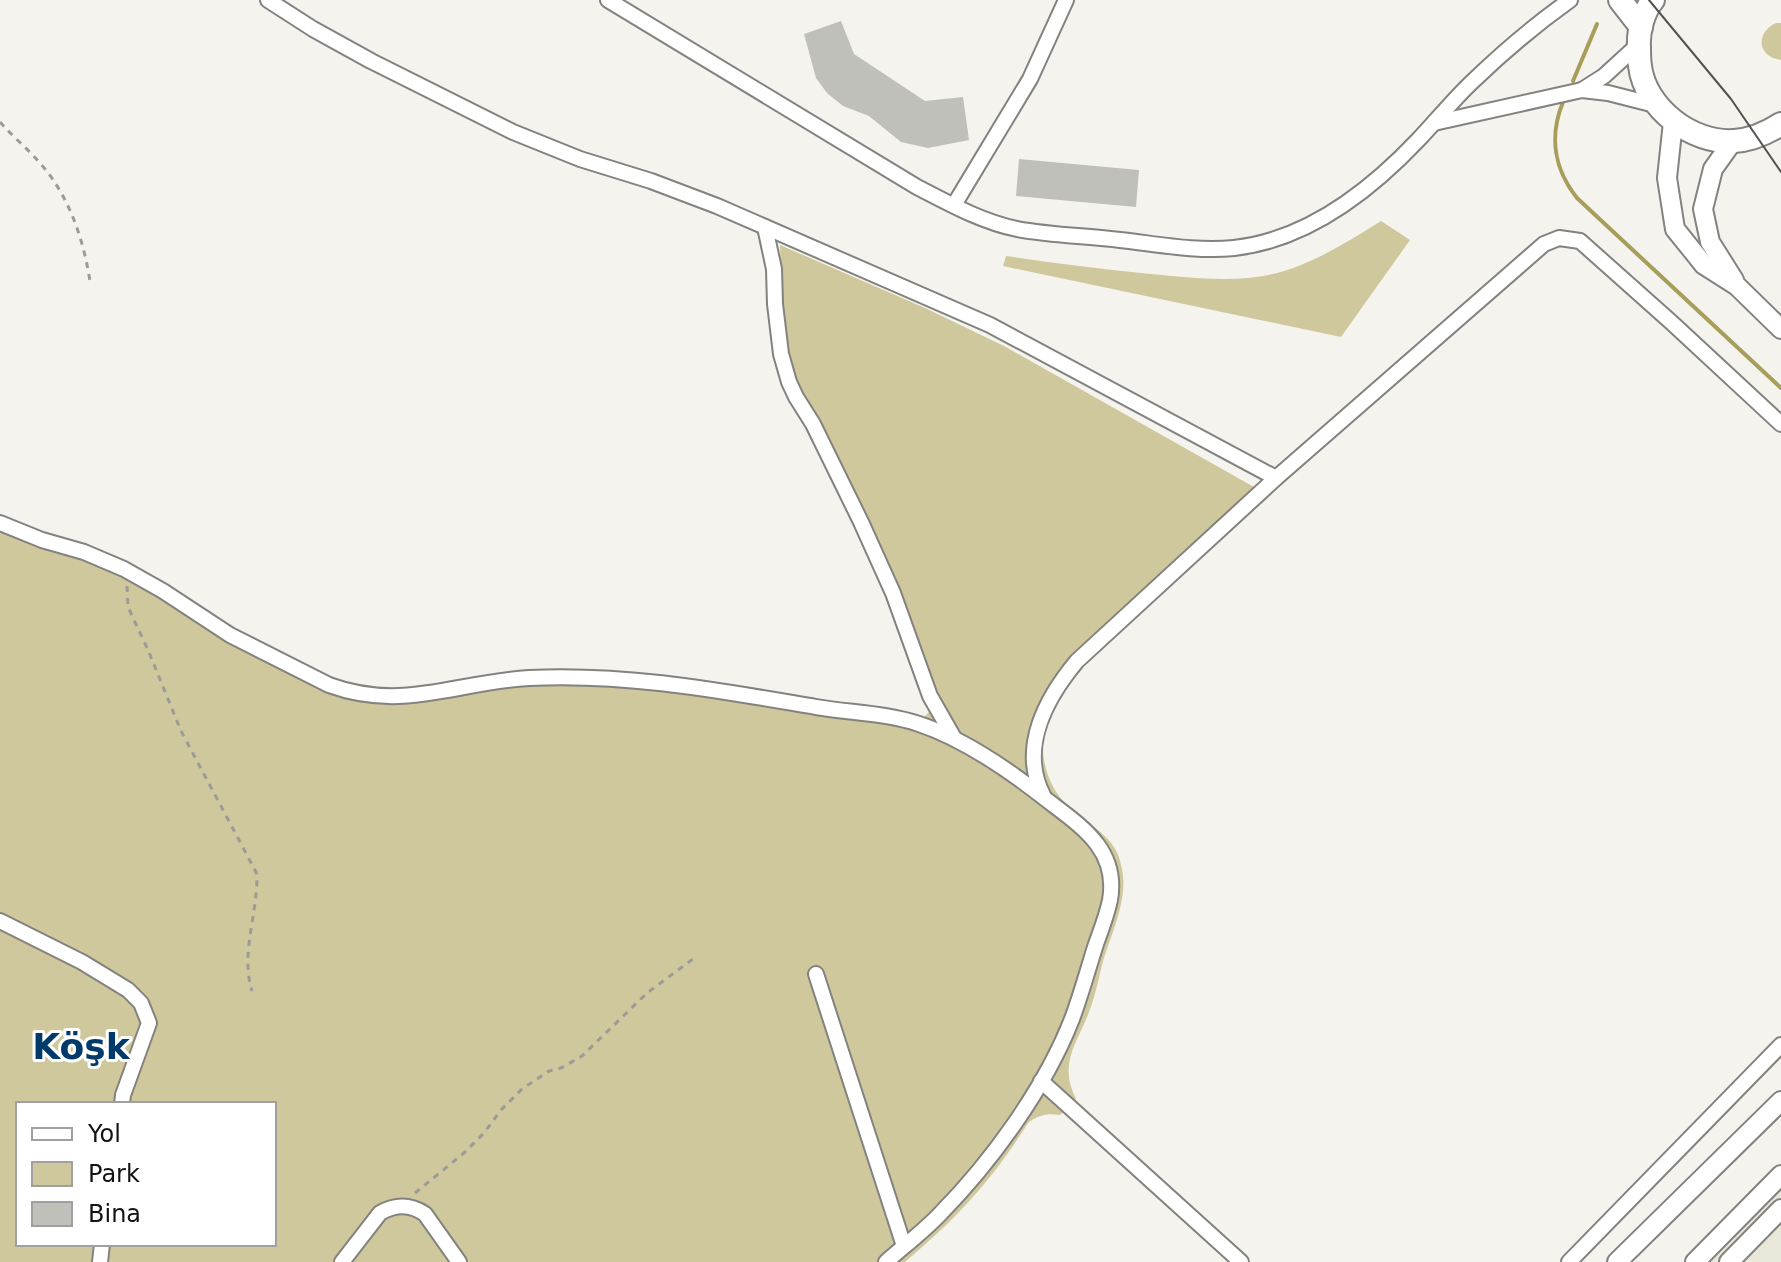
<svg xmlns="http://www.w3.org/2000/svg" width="1781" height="1262" viewBox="0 0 1781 1262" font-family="'DejaVu Sans',sans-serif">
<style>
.built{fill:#eae8db}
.green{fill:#cfc89c;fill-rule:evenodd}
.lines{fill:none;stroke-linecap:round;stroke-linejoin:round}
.stream{stroke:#a89e5c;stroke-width:4}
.building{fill:#c0c0bb}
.minor-casing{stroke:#83827e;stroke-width:18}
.tertiary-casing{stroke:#83827e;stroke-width:22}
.primary-casing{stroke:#83827e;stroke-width:26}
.path{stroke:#9c9b97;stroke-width:3;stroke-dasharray:6 6;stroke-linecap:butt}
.minor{stroke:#fff;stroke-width:14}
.tertiary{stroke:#fff;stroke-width:18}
.primary{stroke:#fff;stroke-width:22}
.tram{stroke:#52524f;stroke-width:2}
.labels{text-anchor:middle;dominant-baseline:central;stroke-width:6;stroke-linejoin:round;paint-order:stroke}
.district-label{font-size:36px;font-weight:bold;fill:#003a6a;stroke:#fff}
</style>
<rect width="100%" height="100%" fill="#f4f3ee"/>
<path class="built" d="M1781,1171v91h-92z"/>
<g class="green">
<path d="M1776,23h5v37c-24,-3 -26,-27 -5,-37z"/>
<path d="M1381,221l29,19 -69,97 -338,-71 3,-10c48,7 96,13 145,18 43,4 91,10 133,-3 36,-11 66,-31 97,-50z"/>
<path d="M780,245l145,63 79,38 250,141 -189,179c-23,24 -35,50 -38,83l16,3c2,21 10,40 25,54 25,25 51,28 55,70 3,29 -13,61 -21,89 -4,16 -7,32 -13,47 -12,32 -31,51 -13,87l-16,16c-12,-2 -22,0 -32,8 -20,32 -42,61 -68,88 -17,18 -36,34 -55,51h-905v-746l111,42 149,88 57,28 68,21 160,-21 377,45 7,-7 -1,-6 14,-5 -121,-270c-42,-62 -38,-115 -41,-186zM18,1104h256v140h-256z"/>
</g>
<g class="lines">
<g class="stream">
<path d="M1573,81l24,-57"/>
<path d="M1563,102c-14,34 -9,67 14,96l204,190"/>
</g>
</g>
<g class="building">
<path d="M841,21l13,33 71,47 38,-4 6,43 -41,8 -27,-6 -32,-26 -26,-10 -16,-13 -11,-15 -12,-44z"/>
<path d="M1019,159l120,11 -3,37 -120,-11z"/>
</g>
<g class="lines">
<g class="minor-casing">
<g id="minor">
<path d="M268,0l45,29 58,32 142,71 67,27 71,22 66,25 273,119 286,153"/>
<path d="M608,0l309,187c31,16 65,35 100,42 33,6 69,7 103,11 37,4 77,12 114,8 73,-8 136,-57 185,-109 18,-19 34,-39 53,-57 31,-30 63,-57 98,-82"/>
<path d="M1582,90l22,-14 35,-32"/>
<path d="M1434,123l148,-33 26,3 51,13"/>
<path d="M954,205l76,-126 36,-79"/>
<path d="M765,227l9,42 1,35 6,50 8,28 7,15 17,27 48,98 32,71 37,103 24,42"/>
<path d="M0,523l42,17 42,12 40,17 39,22 67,44 99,50c74,27 127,-3 200,-7 97,-5 192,13 287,29 35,6 70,6 103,17 45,15 87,44 124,73 36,28 76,51 67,103 -3,15 -9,30 -14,44 -8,25 -15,51 -24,75 -27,69 -80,142 -132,195 -16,17 -36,32 -54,48"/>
<path d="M1043,795c-24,-47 3,-97 34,-134l199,-183 268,-234 15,-6 21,3 91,81 110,102"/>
<path d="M0,921l82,41 46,28 13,13 8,20 -26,72 -1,9"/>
<path d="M816,974l88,272"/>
<path d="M1041,1081l200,181"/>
<path d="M100,1262l2,-18"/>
<path d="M342,1262l38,-49c16,-9 30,-9 45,1l34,48"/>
<path d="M1569,1262l212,-217"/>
</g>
</g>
<g class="tertiary-casing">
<g id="tertiary">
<path d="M1673,122l-6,56 8,51 29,36 33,21 44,43"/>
<path d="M1733,141l-20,28 -10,40 7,33 24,38"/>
<path d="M1617,1262l164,-161"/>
<path d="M1695,1262l86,-87"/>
<path d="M1729,1262l52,-53"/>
</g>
</g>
<g class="primary-casing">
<g id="primary">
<path d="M1620,0l21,27"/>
<path d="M1653,0c-10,12 -15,32 -14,47 0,6 0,13 1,19 5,42 52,78 94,75 17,-1 33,-8 47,-17"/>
</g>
</g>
<g class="path">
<path d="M0,122c12,14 27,26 39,40 30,33 44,76 51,119"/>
<path d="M127,586l1,21 20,43 33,81 75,141c2,11 0,21 -1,31 -4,30 -12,60 -3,88"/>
<path d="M415,1193l49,-40 20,-20 17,-23 21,-21 27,-18 12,-3 21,-12 65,-63 50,-37"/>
</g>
<use href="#minor" class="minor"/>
<use href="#tertiary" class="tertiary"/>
<use href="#primary" class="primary"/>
<path class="tram" d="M1649,0l82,99 50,73"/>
</g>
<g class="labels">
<g class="district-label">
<text x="81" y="1046">Köşk</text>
</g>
</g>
<rect x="16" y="1102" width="260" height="144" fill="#ffffff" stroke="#a0a09f" stroke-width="2"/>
<rect x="32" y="1128" width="40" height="12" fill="#ffffff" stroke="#a0a09f" stroke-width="2"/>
<text x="88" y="1142" font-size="24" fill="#121210">Yol</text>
<rect x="32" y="1162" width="40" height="24" fill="#cfc89c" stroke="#a0a09f" stroke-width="2"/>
<text x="88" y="1182" font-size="24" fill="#121210">Park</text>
<rect x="32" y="1202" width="40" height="24" fill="#c0c0bb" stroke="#a0a09f" stroke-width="2"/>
<text x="88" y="1222" font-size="24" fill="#121210">Bina</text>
</svg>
